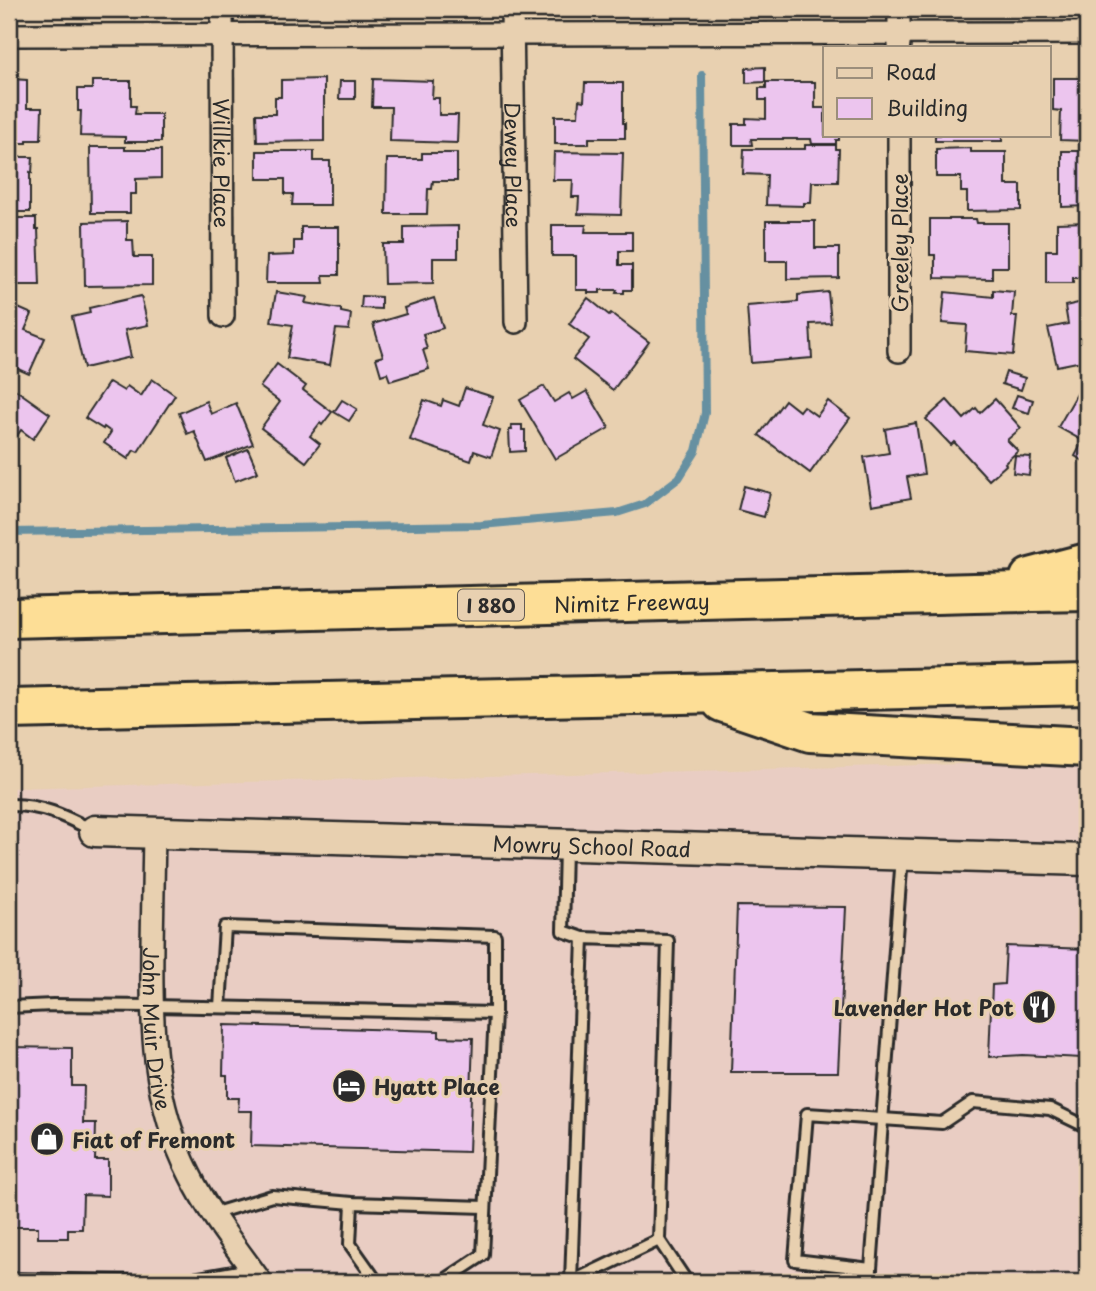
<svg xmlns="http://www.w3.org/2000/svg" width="1096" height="1291" viewBox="0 0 1096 1291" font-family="'Playpen Sans',sans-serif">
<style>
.built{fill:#e9cdc3}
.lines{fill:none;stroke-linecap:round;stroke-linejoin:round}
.stream{stroke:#6690a1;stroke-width:8}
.building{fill:#ecc5ee;stroke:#2b2b2b;stroke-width:2}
.lane-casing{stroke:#2b2b2b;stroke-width:16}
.street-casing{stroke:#2b2b2b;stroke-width:26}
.secondary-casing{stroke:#2b2b2b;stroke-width:35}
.highway-casing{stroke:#2b2b2b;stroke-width:44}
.lane{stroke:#e8d0b0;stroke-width:10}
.street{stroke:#e8d0b0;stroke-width:21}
.secondary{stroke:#e8d0b0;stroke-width:30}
.highway{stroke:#fdde96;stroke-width:38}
.labels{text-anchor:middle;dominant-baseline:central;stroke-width:6;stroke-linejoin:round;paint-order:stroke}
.shield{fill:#e8d0b0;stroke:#645c53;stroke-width:2}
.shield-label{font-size:19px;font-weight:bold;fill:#2b2b2b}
.street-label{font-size:21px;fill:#2b2b2b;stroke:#e8d0b0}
.poi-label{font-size:21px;font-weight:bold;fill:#2b2b2b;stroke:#e8d0b0;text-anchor:start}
</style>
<rect width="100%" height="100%" fill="#e8d0b0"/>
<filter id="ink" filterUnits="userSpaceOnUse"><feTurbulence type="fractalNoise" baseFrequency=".0143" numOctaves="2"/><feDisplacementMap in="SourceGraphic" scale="14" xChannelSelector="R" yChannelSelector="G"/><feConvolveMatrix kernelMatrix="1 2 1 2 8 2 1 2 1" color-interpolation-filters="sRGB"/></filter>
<g filter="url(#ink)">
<path class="built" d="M1087,761v521h-1078v-494z"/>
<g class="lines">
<path class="stream" d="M9,532l472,-7 136,-12 28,-9 34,-26 17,-27 9,-38 -3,-338"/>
</g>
<g class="building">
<path d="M765,67v15l-19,1v-15z"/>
<path d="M9,70h3v9l15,1v28h15l-1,32h-14v3h-18z"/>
<path d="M1053,78h34v63l-27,-1 1,-29 -8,-1z"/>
<path d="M324,79v62l-67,1 -1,-28h19v-17h6v-17z"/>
<path d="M373,79l60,2 -1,17h7v17h19l-1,28 -67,-2 1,-34h-19z"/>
<path d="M92,81h39v25h5l-1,8h26v28h-36v-5l-45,-1 1,-25h-3v-22h14z"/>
<path d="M340,81h15v18h-16z"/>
<path d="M766,82h49v26h10v27h14v5h-3v4h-24l-1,-5h-60l1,6h-19v-21h13v-6l20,1v-19h-7v-12h7z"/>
<path d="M585,83h38v40h2v15h-36v6h-34v-28h23l1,-16 5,1z"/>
<rect x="935" y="135" width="67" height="6"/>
<path d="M805,145h31v4h3l-1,33h-26l-1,21h-7v3l-38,-1 1,-30 -24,-1 1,-25h61z"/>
<path d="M90,147h35v3h36v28l-25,1v15h-6v19h-39z"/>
<path d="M971,148v4h35v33h15v25l-54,1v-19h-6v-15h-25v-28z"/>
<path d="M257,151h57v10h16v44h-38l1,-11h-8v-15h-28z"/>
<path d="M1062,151h25v55l-25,1z"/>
<path d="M554,152l69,1 -2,62 -43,-1 1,-17h-7l1,-17h-20z"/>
<path d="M422,153h35v28h-24l-1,8h-4l-1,25h-41l1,-55h35z"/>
<path d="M9,157h24l-1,16 -2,-1v40h-21z"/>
<path d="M9,218h27v11h2l2,56h-31z"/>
<path d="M930,219h46l1,4h31v44h-16v12l-57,-1v-23h-5z"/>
<path d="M127,221v19h6l1,17h18v28l-67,1 -1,-64z"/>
<path d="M766,221h49v27h24v30l-52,1v-18h-21z"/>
<path d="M1087,222v56h-14v5h-27v-33h11v-27z"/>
<path d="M552,225h34l-1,7h47v19h-13v14h13v25h-8v3h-8l1,-3h-17v3h-12v-3h-12v-34h-24z"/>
<path d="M458,226v32h-25v25l-49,1 -1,-40h21v-17z"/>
<path d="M301,227h38v48h-16l1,8h-58l1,-27 27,-1v-14h7z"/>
<path d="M993,290l21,2 -2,24h5l-4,39 -48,-4 2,-26 -25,-2 3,-31 48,5z"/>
<path d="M276,292l31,5 -2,6 36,6v3l10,2 -2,16 -13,-1 -6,36 -43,-7 6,-33 -22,-3z"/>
<path d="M828,292l3,31 -21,1 2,34 -61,5 -4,-57 51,-4v-7z"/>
<path d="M141,296l7,29 -23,5 6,27 -47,11 -12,-51 18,-4 -1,-5z"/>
<path d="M362,296l19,1v12l-20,-1z"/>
<path d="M434,298l9,30 -20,6 4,15 -4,1 6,19 -39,12 -3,-8 -6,2 -5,-17 7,-2 -10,-32 33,-10 -2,-6z"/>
<path d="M588,298l21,17 2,-2 38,29 -36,48 -40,-31 16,-20 -20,-15z"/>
<path d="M1087,301v59l-30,6 -9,-38 20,-4 -3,-18z"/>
<path d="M9,304l23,10 -7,16 20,8 -16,36 -20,-9z"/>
<path d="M277,364l29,22 -3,4 29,22 -10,13 -2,-2 -10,13 10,8 -14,18 -45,-34 19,-26 -20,-15z"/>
<path d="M1006,372l19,6 -4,12 -19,-6z"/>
<path d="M152,379l23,16 -37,57 -4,-2 -6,9 -24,-16 7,-11 -7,-5 -1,2 -18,-11 24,-36 15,9 3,-5 14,10z"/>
<path d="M9,385l41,29 -17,25 -12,-9 -12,17z"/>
<path d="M544,386l10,16 15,-9 4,6 14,-8 22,37 -54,31 -35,-59z"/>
<path d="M1081,387l6,4v72l-12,-7 8,-15 -25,-14z"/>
<path d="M465,388l28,9 -10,28 17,6 -9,26 -17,-6 -3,10 -61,-21 14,-40 17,6 2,-6 16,6z"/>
<path d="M1017,395l16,5 -4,13 -17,-5z"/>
<path d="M995,399l26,29 -14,12 11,11 -13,12 1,2 -17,15 -35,-38 -3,3 -25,-26 21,-19 17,19 12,-11 4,5z"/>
<path d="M342,400l15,9 -8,12 -15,-9z"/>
<path d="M785,400l14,11 4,-5 14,10 11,-15 22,17 -40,55 -51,-38z"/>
<path d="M206,401l5,13 25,-11 17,41 -46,18 -13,-31 -7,3 -8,-21z"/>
<path d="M916,423l8,51 -17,3 4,21 -39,7 -8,-48 25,-4 -4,-24z"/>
<path d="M511,425h11v5h3v21l-15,1 -1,-22h3z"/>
<path d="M248,449l10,23 -23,9 -9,-23z"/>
<path d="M1015,456l16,1 -2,18 -16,-2z"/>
<path d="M744,486l26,7 -6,24 -26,-7z"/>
<path d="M737,906l109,1 -8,165h-107z"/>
<path d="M1006,946l81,3v79h-4l-1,30 -59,-3 -34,2 3,-72 12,-1z"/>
<path d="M224,1025l215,6v6l34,1 -4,114 -218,-6 1,-35h-14l1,-13h-12v-23h-4z"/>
<path d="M9,1047l63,1v38h12l-1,37h13l-1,37h13v36l-25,-1 -1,34h-14v9h-30v-11h-27l1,-33h-3z"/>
</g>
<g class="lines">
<g class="lane-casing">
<g id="lane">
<path d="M9,805c31,-1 56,11 83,25"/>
<path d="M565,848l-2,83 20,7"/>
<path d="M9,1007l44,-2 99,1 343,7"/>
<path d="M220,1007l5,-80 270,9v77l-12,242 -41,27"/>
<path d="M352,1203l-2,41 27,38"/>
<path d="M212,1214l60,-18 80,7 133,4"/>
<path d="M871,1269l-76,-9 12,-146 135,9 31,-21 77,7 37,18"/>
<path d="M9,1279l167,3 75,-13"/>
<path d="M571,1282l12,-344 85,3 -9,299 28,42"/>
<path d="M571,1282l88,-42"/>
<path d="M870,1282l32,-426"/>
</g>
</g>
<g class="street-casing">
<g id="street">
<path id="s1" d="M222,9l1,307"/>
<path id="s2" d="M512,9l4,313"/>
<path d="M899,9v36"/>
<path d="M9,35l1078,-2"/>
<path d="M899,135v216"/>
<path id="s3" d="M154,833c-1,37 -1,75 -2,112 -1,81 0,156 38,230 19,39 46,72 71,107"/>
</g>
</g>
<g class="secondary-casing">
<g id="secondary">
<path id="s4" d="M95,831l992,29"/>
</g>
</g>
<g class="highway-casing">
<g id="highway">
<path d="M1030,578l57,-15"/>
<path id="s5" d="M9,618l965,-25 113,-2"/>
<path d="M722,702l88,30 277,15"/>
<path d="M9,709l1078,-24"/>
</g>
</g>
<use href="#lane" class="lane"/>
<use href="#street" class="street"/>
<use href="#secondary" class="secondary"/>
<use href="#highway" class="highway"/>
</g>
</g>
<defs>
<g id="restaurant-disc" transform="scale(1.75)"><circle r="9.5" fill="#2b2b2b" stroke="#e8d0b0"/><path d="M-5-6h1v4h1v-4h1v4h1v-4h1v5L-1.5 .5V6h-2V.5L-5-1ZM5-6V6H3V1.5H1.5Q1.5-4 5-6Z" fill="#fff"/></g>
<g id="hotel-disc" transform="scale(1.75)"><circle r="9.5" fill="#2b2b2b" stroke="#e8d0b0"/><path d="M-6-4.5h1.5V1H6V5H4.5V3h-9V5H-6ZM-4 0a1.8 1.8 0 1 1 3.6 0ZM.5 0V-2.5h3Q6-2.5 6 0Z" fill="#fff"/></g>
<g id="shop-disc" transform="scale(1.75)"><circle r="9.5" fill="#2b2b2b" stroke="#e8d0b0"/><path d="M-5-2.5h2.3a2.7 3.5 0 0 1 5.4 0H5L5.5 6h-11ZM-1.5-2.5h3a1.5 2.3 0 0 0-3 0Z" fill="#fff"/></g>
</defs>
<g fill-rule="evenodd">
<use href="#restaurant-disc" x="1039" y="1007"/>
<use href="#hotel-disc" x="349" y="1086"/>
<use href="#shop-disc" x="47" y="1139"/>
</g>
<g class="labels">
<rect class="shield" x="458" y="589.5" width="66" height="31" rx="5"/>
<g class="shield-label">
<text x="491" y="605">I 880</text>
</g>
<g class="street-label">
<text stroke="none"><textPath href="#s1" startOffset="154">Willkie Place</textPath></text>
<text stroke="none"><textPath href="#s2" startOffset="156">Dewey Place</textPath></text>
<text transform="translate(899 243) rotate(-90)">Greeley Place</text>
<text stroke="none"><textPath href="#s5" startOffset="623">Nimitz Freeway</textPath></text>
<text stroke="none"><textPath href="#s4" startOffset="497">Mowry School Road</textPath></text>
<text stroke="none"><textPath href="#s3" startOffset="196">John Muir Drive</textPath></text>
</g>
<g class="poi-label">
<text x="1014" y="1007" text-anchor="end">Lavender Hot Pot</text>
<text x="374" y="1086">Hyatt Place</text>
<text x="72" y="1139">Fiat of Fremont</text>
</g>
</g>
<rect width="1096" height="1291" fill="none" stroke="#e8d0b0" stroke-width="35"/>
<rect x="18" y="18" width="1061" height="1256" fill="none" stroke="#2b2b2b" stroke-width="2.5" filter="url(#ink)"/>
<rect x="823" y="46" width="228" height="91" fill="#e8d0b0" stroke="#9c8e7b" stroke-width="2"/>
<rect x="837" y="68" width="35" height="10" fill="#e8d0b0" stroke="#9c8e7b" stroke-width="2"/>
<text x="886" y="80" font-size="21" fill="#2b2b2b">Road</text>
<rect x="837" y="98" width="35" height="21" fill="#ecc5ee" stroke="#9c8e7b" stroke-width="2"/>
<text x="886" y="116" font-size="21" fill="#2b2b2b">Building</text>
</svg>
